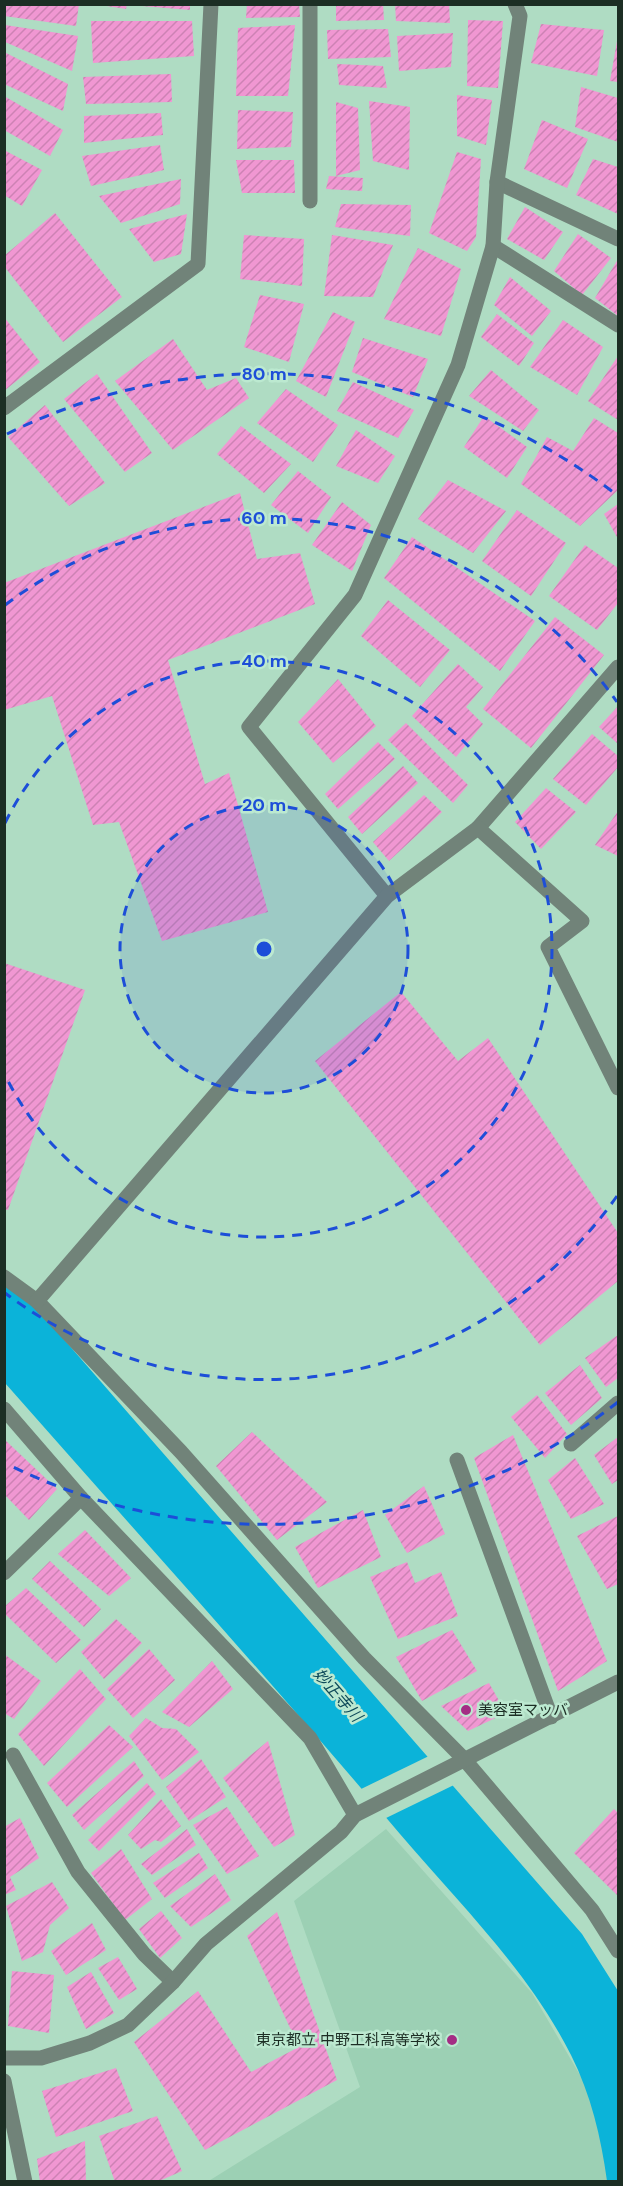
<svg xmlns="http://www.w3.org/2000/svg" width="623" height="2186" viewBox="0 0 623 2186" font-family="'DM Sans','Noto Sans JP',sans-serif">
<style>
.built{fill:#9cd0b4}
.water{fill:#0bb3d9}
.pier{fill:#afdcc3}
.building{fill:url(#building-hatch)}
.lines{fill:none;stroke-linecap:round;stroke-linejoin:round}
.minor{stroke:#718379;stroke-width:15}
.ring{fill:none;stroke:#1d4ed8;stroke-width:3;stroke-dasharray:10 8}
.poi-dot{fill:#a42d84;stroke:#bce9d0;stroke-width:2}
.labels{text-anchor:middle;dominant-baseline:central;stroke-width:5;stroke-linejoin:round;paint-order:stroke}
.poi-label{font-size:15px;fill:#1c2e24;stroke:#bce9d0;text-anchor:start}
.water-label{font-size:16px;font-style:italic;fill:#0e4a5a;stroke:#bce9d0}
.centre{fill:#1d4ed8;stroke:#bce9d0;stroke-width:3}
.ring-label{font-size:18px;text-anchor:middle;font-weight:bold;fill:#1d4ed8;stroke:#bce9d0;stroke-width:5;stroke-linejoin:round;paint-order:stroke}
</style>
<defs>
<pattern id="building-hatch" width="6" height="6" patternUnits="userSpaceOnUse" patternTransform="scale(1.5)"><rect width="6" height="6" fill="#f097d2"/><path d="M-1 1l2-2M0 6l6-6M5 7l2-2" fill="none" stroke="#cd82b4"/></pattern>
</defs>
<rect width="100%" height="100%" fill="#afdcc3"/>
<path class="built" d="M386,1829l146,164 62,106 22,83h-409l153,-95 -66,-186z"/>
<path class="water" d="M4,1284l37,29 541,621 36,57v190h-11c-6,-44 -16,-86 -36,-126 -42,-83 -111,-151 -171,-221 -129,-153 -263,-301 -395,-451z"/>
<path class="pier" d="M431,1755l25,29 -72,35 -25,-29z"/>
<g class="building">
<path d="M4,4h75l-3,22 -72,-10z"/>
<path d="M94,4h33l-1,5z"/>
<path d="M247,4h52l1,13 -54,1z"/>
<path d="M336,4h47l1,16 -48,1z"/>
<path d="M395,4h54l1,19 -54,-2z"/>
<path d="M143,5h47v5l-48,-4z"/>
<path d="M468,20l35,1 -5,67 -31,-2z"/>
<path d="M91,21h101l2,35 -101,7z"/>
<path d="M541,24l63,6 -7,46 -66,-13z"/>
<path d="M5,25l73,11 -6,35 -67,-29z"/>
<path d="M295,25l-7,71h-52l2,-68z"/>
<path d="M388,29l3,28 -63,2 -1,-29z"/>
<path d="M453,33l-2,34 -52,4 -2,-35z"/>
<path d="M617,41h1v41l-8,-1z"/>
<path d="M4,52l64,32 -5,27 -59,-27z"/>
<path d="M337,64l46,2 4,22 -48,-3z"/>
<path d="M171,74l1,28 -86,2 -3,-27z"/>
<path d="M581,87l37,11v44l-43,-15z"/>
<path d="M457,95l35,5 -6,45 -29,-9z"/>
<path d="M4,96l59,34 -13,26 -46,-26z"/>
<path d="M369,101l41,6 -1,63 -36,-9z"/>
<path d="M336,102l22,6 2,62 -24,6z"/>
<path d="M238,110l55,2 -2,35 -54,2z"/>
<path d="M161,113l2,22 -79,8v-27z"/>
<path d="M542,120l46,19 -21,49 -43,-19z"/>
<path d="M160,145l4,25 -73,16 -9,-30z"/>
<path d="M4,150l38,20 -20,36 -18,-11z"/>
<path d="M457,152l24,7 -5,78 -9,14 -38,-18z"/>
<path d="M593,159l25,8v47l-42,-19z"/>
<path d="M236,160h58l1,33h-53z"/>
<path d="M329,176l34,2 -1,13 -36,-2z"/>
<path d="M181,179l-1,25 -59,19 -22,-27z"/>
<path d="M341,204l70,1 -1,31 -75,-9z"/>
<path d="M525,207l38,25 -19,28 -37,-21z"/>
<path d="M55,213l67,84 -59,45 -59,-76v-10z"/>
<path d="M187,214l-6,40 -27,8 -25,-33z"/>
<path d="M578,234l33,24 -29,37 -28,-24z"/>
<path d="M244,235l60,4 -2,47 -62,-7z"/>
<path d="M332,235l61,10 -20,52 -49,-1z"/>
<path d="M418,248l43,21 -20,67 -57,-17z"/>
<path d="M618,259v57l-23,-18z"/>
<path d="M510,277l41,34 -19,25 -38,-31z"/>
<path d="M260,295l44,9 -15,58 -45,-15z"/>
<path d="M333,312l22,10 -29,75 -30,-16z"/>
<path d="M497,314l37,29 -15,23 -38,-29z"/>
<path d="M4,317l36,45 -36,29z"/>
<path d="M563,320l40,27 -26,48 -47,-28z"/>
<path d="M363,338l65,21 -15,38 -61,-25z"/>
<path d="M173,339l34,51 29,-12 13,20 -76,52 -58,-69z"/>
<path d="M618,356v64l-30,-19z"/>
<path d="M491,370l48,40 -16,21 -54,-35z"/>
<path d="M97,374l55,79 -27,19 -61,-73z"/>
<path d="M353,382l61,28 -16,28 -61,-27z"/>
<path d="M286,389l52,36 -25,37 -56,-39z"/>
<path d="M45,405l60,78 -36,23 -61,-69z"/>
<path d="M484,416l43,31 -20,31 -43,-31z"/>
<path d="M594,418l24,15v57l-38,36 -59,-42 26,-47 26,14z"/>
<path d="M241,426l50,38 -27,29 -47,-39z"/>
<path d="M356,430l39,26 -17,27 -42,-17z"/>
<path d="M298,471l33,26 -23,36 -37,-28z"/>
<path d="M448,480l58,31 -33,42 -55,-34z"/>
<path d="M240,493l17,66 43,-6 15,51 -147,56 37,124 24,-11 39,139 -106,29 -43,-119 -26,3 -41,-129 -48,14v-127z"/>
<path d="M342,502l29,23 -19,46 -40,-26z"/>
<path d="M618,504v35l-14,-25z"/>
<path d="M517,510l49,33 -35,53 -49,-35z"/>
<path d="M412,537l123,84 -35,50 -116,-93z"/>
<path d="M585,545l33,23v35l-21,27 -48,-34z"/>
<path d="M388,600l62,50 -30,37 -59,-51z"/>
<path d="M555,617l49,38 -73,93 -48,-39z"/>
<path d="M458,664l25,23 -17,20 17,17 -27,33 -44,-41z"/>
<path d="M338,679l38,47 -43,37 -35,-41z"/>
<path d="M618,706v38l-19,-17z"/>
<path d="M406,723l62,62 -15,18 -65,-63z"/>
<path d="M592,734l26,22v11l-32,38 -33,-26z"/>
<path d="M378,742l17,17 -57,50 -13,-15z"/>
<path d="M403,766l15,17 -56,51 -14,-17z"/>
<path d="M546,788l30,24 -35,37 -26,-27z"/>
<path d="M424,795l18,17 -53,49 -16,-19z"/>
<path d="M618,811v45l-23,-11z"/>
<path d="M4,963l81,27 -77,220 -4,-1z"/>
<path d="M401,992l57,69 30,-23 130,195v48l-78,64 -225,-284z"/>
<path d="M618,1335v43l-12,9 -21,-29z"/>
<path d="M580,1365l22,33 -31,27 -26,-32z"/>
<path d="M537,1395l30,39 -22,24 -34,-41z"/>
<path d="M252,1432l75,70 -50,38 -61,-74z"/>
<path d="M513,1435l94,226 -49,30 -84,-233z"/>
<path d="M618,1437v43l-6,4 -18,-29z"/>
<path d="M4,1439l53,50 -28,31 -25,-26z"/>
<path d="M575,1458l29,46 -33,15 -23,-39z"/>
<path d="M424,1486l21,48 -38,19 -22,-38z"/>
<path d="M363,1510l18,47 -63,31 -23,-41z"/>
<path d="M618,1516v68l-11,5 -30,-53z"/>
<path d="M85,1530l46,48 -22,18 -51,-42z"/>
<path d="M50,1561l51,48 -17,18 -52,-48z"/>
<path d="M407,1562l8,21 26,-11 17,44 -60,23 -28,-62z"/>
<path d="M26,1588l55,52 -25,23 -52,-50v-6z"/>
<path d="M116,1619l26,24 -38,36 -23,-27z"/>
<path d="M452,1630l25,41 -55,30 -26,-44z"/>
<path d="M149,1649l26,31 -42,38 -26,-29z"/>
<path d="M4,1654l37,27 -27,38 -10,-6z"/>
<path d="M212,1661l21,28 -44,38 -27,-15z"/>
<path d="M80,1669l26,30 -62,67 -26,-32z"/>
<path d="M489,1683l17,30 -38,18 -27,-25z"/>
<path d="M146,1718l16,10 14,1 23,23 -37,28 -33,-44z"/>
<path d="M109,1725l24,22 -66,60 -20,-24z"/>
<path d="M268,1741l27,94 -21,12 -51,-69z"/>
<path d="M201,1759l25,38 -37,24 -23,-34z"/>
<path d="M134,1761l10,15 -60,54 -12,-15z"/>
<path d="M147,1783l9,11 -57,57 -11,-11z"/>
<path d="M161,1799l20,27 -20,16 -6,-2 -14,9 -13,-14z"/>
<path d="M227,1807l32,49 -32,18 -34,-49z"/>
<path d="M614,1809l4,4v83l-44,-43z"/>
<path d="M20,1818l19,40 -29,19 6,13 -12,5v-68z"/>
<path d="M187,1829l9,16 -44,30 -11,-11z"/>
<path d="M121,1849l31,50 -27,21 -34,-47z"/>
<path d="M199,1853l9,15 -43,30 -12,-15z"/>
<path d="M215,1874l16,26 -40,27 -21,-21z"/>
<path d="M52,1882l17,26 -19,17 -7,27 -21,9 -16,-55z"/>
<path d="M161,1911l21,27 -22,20 -21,-29z"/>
<path d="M277,1912l60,168 -132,70 -71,-108 64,-51 53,81 48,-25 -52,-111z"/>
<path d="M92,1923l14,27 -40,25 -15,-24z"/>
<path d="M118,1957l19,32 -18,11 -21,-32z"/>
<path d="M12,1971l42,4 -5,58 -41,-7z"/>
<path d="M91,1972l23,41 -28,16 -19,-42z"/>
<path d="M116,2068l17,43 -77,26 -14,-46z"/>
<path d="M157,2116l25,55 -25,11h-42l-16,-46z"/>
<path d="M85,2141l1,41h-46l-3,-23z"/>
</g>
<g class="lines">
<g class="minor">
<path d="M310,4v197"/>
<path d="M497,182l121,57"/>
<path d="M493,246l125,79"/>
<path d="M4,408l194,-144 13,-260"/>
<path d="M478,828l140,-161"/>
<path d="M387,896l-138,-169 106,-132 103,-230 35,-119 4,-64 23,-166 -5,-12"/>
<path d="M4,1277l33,24 144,151 183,206 100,101 128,151 26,41"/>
<path d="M37,1301l350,-405 91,-68 104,93 -34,26 70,141"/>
<path d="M4,1409l77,89 229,240 45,77"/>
<path d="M571,1444l47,-41"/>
<path d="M457,1460l94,257"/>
<path d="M4,1573l77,-75"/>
<path d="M13,1755l65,117 66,82 29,28"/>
<path d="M4,2058h37l49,-15 38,-18 45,-43 33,-38 135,-112 14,-17 263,-133"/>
<path d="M4,2081l21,101"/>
</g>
</g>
<circle cx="264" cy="949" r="144" fill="#1d4ed8" fill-opacity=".12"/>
<g class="ring">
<circle cx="264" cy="949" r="144"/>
<path d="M5 823A288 288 0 1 1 5 1075"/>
<path d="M617 1196A431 431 0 0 1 5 1293M5 605A431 431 0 0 1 617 702"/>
<path d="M618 1402A575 575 0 0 1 7 1464M7 434A575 575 0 0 1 618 496"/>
</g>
<g class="poi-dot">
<circle cx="466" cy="1710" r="6"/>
<circle cx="452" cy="2040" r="6"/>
</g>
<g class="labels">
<g class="poi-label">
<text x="478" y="1710">美容室マッバ</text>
<text x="440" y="2040" text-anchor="end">東京都立 中野工科高等学校</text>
</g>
<g class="water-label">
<text transform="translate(338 1695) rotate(49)">妙正寺川</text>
</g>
</g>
<circle cx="264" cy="949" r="9" class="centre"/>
<g class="ring-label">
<text x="264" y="380">80 m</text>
<text x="264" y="524">60 m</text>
<text x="264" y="667">40 m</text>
<text x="264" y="811">20 m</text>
</g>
<rect width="623" height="2186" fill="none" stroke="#1c2e24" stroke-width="12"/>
</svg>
